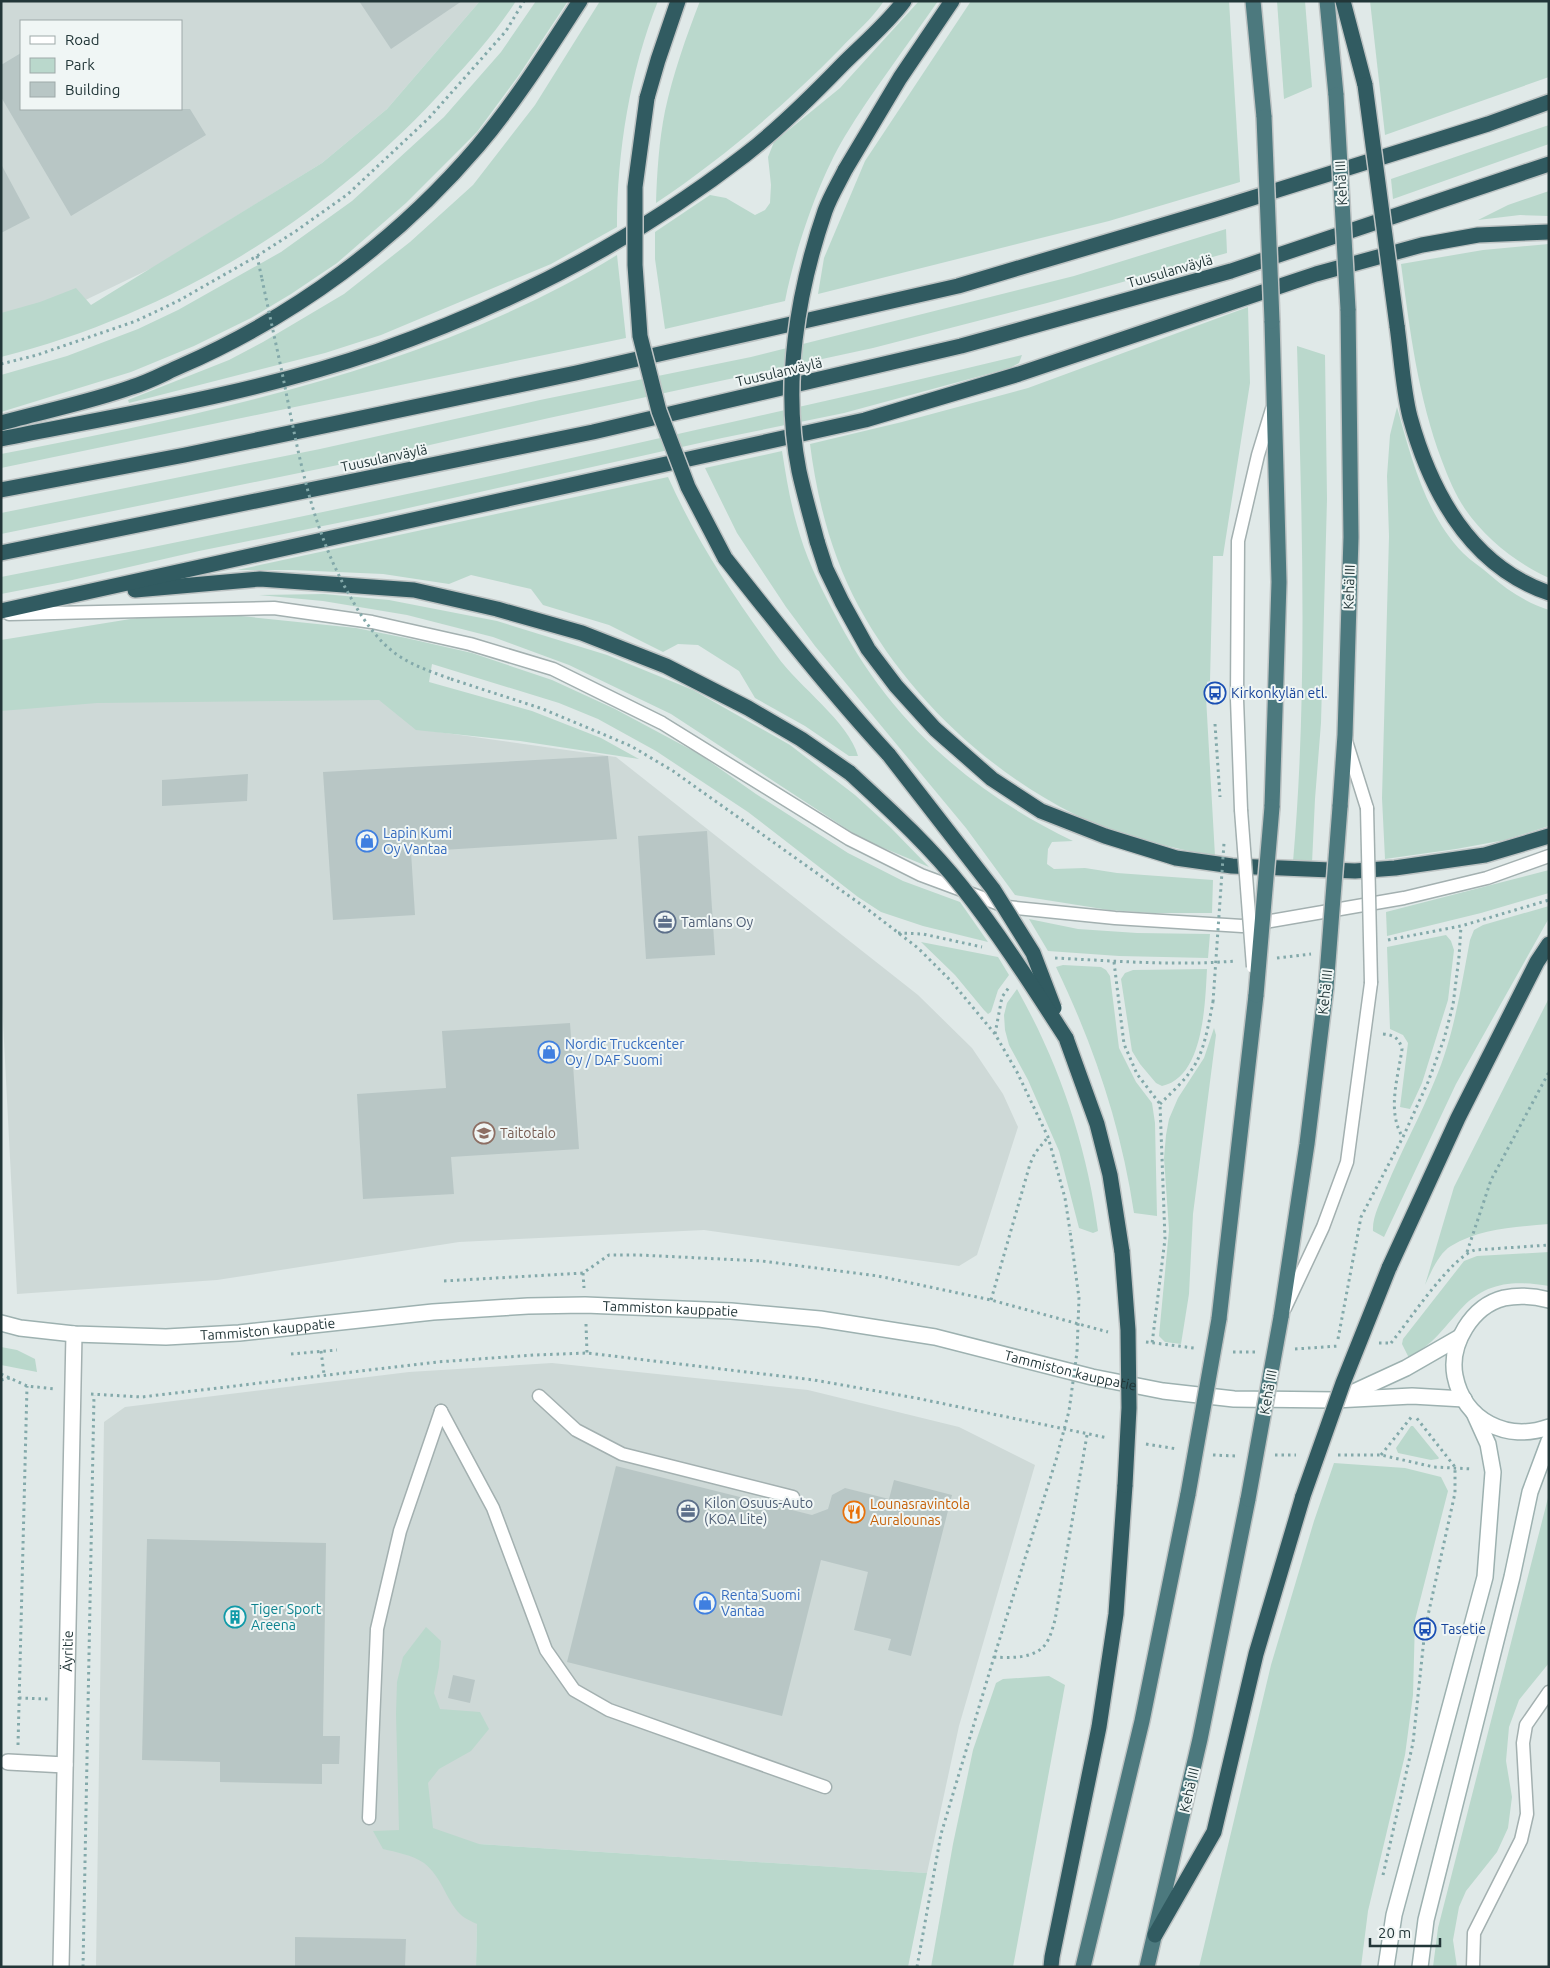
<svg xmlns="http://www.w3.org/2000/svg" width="1550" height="1968" viewBox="0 0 1550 1968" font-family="Ubuntu,sans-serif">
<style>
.built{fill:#ced9d7;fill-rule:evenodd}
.green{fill:#bad8cc}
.building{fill:#b8c6c5}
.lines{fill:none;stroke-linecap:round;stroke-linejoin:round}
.service-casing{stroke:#a3b0b0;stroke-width:15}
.minor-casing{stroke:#a3b0b0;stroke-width:18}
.secondary-casing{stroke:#9db1b0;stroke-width:18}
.trunk-casing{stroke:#bdc3c3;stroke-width:18}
.motorway-casing{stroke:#bdc3c3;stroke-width:18}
.path{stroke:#83a9aa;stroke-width:3;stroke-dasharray:2.5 4;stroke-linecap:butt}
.service{stroke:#fff;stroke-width:12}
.minor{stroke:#fff;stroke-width:15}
.secondary{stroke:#fff;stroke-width:15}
.trunk{stroke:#4c797e;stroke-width:15}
.motorway{stroke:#315b61;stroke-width:15}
.service-bridge-casing{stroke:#a3b0b0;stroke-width:15;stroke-linecap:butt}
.trunk-bridge-casing{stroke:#bdc3c3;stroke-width:18;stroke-linecap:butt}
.motorway-bridge-casing{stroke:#bdc3c3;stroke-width:18;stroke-linecap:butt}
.path-bridge{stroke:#83a9aa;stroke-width:3;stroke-dasharray:2.5 4;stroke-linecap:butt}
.service-bridge{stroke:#fff;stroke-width:12}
.trunk-bridge{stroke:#4c797e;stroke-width:15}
.motorway-bridge{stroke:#315b61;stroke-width:15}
.labels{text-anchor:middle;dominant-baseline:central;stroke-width:4;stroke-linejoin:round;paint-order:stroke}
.street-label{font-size:14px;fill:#223638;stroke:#f0f6f5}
.transit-label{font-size:14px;fill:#164399;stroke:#f0f6f5;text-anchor:start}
.shop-label{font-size:14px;fill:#366cbe;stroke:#f0f6f5;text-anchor:start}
.service-label{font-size:14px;fill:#4e5e75;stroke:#f0f6f5;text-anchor:start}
.education-label{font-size:14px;fill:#785e54;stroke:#f0f6f5;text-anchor:start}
.food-label{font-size:14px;fill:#c56008;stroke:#f0f6f5;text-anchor:start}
.culture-label{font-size:14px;fill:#0d838f;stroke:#f0f6f5;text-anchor:start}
</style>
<rect width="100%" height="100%" fill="#e0e9e8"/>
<g class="built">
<path d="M1,1h479l-93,108 -65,54 -168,104 -110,53 -43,10zM21,21h160v88h-160z"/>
<path d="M1,673l391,5 25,51 199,28 302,238 54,53 31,46 15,33 -41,128 -18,11 -255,-36 -245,12 -242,38 -200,14 -16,-311z"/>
<path d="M552,1363l256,27 151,37 76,38 -76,261 -32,147 -448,-29 -3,123h-380l8,-545 21,-15 284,-35z"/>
</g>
<g class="green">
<path d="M480,1h36c-20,31 -44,58 -69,85 -117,130 -275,228 -446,271v-44l39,-11 36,-14 15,17 231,-142 65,-54z"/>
<path d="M536,1h32l-49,74 -42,57 -71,71 -69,60 -46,31 -40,24 -57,28 -63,26 -130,40v-37l66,-19 71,-27 40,-19 103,-58 71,-51 92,-84 57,-65z"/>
<path d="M600,1h58c-28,70 -41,151 -41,226l-66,37 -170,71 -56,18 -196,50 -1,-3 101,-40 34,-18 81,-48 66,-52 63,-57 62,-80z"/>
<path d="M700,1h184c-12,18 -29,32 -44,48 -56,57 -117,109 -184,154 1,-31 3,-62 9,-92 8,-37 21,-74 35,-110z"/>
<path d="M919,1h19c-31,45 -65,89 -93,135 -27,45 -50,114 -60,165l-120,28 -10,-70v-27l55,-37 16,3 29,17 10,-5 5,-7 1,-18 -3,-28 6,-15 66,-54z"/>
<path d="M971,1h258l11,181 -131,39 -291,73 6,-36 41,-97z"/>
<path d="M1277,1h28l7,86 -28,12z"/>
<path d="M1370,1h179v76l-164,58z"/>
<path d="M1549,125v19l-156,55 -2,-20z"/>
<path d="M1549,191v25l-29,-1 -42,5 30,-15z"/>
<path d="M1226,229l1,24 -180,50 -174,45 -324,70 -172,39 -376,77v-21l319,-64 220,-49 211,-43 323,-81z"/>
<path d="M1549,244v334c-33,-15 -63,-39 -84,-69 -10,-15 -17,-32 -23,-48 -24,-64 -32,-130 -41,-197l82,-14z"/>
<path d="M617,255l9,83 -625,130v-14c208,-40 434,-87 616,-199z"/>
<path d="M1248,307l2,76 -27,173h-10l-3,125 -3,1 -1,15 9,159c-47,-9 -97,-20 -141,-42 -89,-45 -167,-119 -215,-207 -27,-50 -42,-107 -49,-163l92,-22 126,-34z"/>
<path d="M1297,346l28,9 2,144 -6,224 -6,76 -3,64 -19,-1c15,-171 9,-344 4,-516z"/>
<path d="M1022,355l-3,8 -9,5 -166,45 -122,25 -345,77 -178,36 -131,30 -67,13v-17c234,-45 467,-95 699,-148 108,-24 215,-48 322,-74z"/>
<path d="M1397,407c14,50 28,107 66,146 8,8 18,14 27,22 17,15 37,28 59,35v216l-44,14 -49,9 -71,10 -3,-61 7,-262 -2,-60 3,-41z"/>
<path d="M782,451c4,25 8,50 15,74 8,30 21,57 35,84 54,107 133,180 241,232l-21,1 -4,7 -1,15 7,5 31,-1 32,5 96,7 -1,33h-59l-44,-3 -94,-15 -49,-67 -151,-182 -29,-39 -49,-74 -32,-65z"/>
<path d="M668,477c30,67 66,120 109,179 21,30 72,66 81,100h-9l-44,-30 -50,-28 -16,-27 -41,-26 -20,-1 -15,8 -54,-27 -66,-20 -12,-16 -60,-14 -22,9 -66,-10 -91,-4h-55z"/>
<path d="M324,594l65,6 108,21 110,34 86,35 97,55 65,50 36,33 38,39 -67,-28 -191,-125 -102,-49 -76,-28 -86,-22 -84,-14 -64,-6z"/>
<path d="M231,615l125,13 50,10 66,15 80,27 63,29 84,45 57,40 92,59 55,28 57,21 28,40 -65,-16 -42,-14 -23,-15 -110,-85 -92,-61 -58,-32 -39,-16 -127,-39 -3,18 103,29 69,27 38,21 -119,-18 -104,-11 -37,-30 -282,3 -96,8v-71l148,-24z"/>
<path d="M1549,870v23l-68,20 -94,23 -1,-24z"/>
<path d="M1549,906v12l-93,166 -72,153 -11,-6c-1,-14 8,-30 13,-43 15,-37 34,-71 49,-108 19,-44 26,-93 35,-140l4,-10 9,-5z"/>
<path d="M1029,919l49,10 59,4 73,1 -2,24 -89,-2 -71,-5z"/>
<path d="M1446,935l5,6 3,9 -6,50 -26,83 -12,26 -10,-2 8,-64 -5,-8 -13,-6 -3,-82z"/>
<path d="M921,942l77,15 11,18 -11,15 -7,22 -3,2 -4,-4 -29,-35z"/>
<path d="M1063,965l38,2 5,3 4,6 9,72 17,34 16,21 3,20 2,93 -23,-3c-13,-87 -40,-167 -78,-246z"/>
<path d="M1207,969c-2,34 -3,108 -45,117l-6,-3 -16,-19 -8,-13 -11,-72 4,-6 8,-3z"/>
<path d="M1017,989c42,74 70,157 81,242l-5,2 -14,-5 -20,-77 -31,-71 -19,-35 -4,-15 -1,-15 3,-12z"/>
<path d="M1549,998v226c-33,3 -69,4 -98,22 -12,7 -20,26 -26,39l29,-98z"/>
<path d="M1214,1028l2,7 -23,179 -4,80 -8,50 -16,-2 -6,-6 10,-106 -5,-72 2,-23 3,-16 9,-21 26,-40z"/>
<path d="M1549,1252v34c-36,-6 -64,-4 -89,24 -10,11 -19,23 -29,32 -7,6 -15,11 -22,16l-7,-14 1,-5 61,-78 13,-5z"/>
<path d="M1,1347l16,3 18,9 2,13 -36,-7z"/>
<path d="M1411,1426h2l26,32 -1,1 -7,1 -33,-7 -2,-5z"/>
<path d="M1334,1463l71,5 36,9 7,14 -33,129 -2,75 -8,60 -37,156 -7,56h-162l72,-302 43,-144z"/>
<path d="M1549,1494v169l-30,37 -10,27 -3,34 6,36 -4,31 -11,24 -31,39 -7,16 -6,33 4,27h-24l5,-39z"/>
<path d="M426,1627l15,14 -2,26 -5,26 6,16 40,3 9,17 -18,22 -32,18 -11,14 5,45 46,16 448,29 -19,94h-432l1,-43c-6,-3 -12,-5 -17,-10 -14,-14 -18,-37 -36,-51 -12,-8 -28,-11 -41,-14l-10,-18 26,-1 -3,-116 1,-32 6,-25z"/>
<path d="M1049,1676l16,9 -52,282h-82l22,-123 20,-94 23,-67 7,-4z"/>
</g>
<g class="building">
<path d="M359,1h103l-71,48z"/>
<path d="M21,53v56h169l16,26 -135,81 -70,-119v-32z"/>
<path d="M1,164l29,54 -29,15z"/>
<path d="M608,756l9,83 -206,13 4,63 -82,5 -10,-148z"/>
<path d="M248,774l-1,27 -85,5v-26z"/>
<path d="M707,831l8,124 -69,4 -8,-123z"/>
<path d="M570,1023l9,126 -128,8 3,37 -91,5 -6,-105 89,-6 -4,-57z"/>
<path d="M616,1466l196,49 16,-6 4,-14 13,-7 44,11 5,-19 58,15 -41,161 -23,-6 3,-11 -37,-9 14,-58 -47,-12 -39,156 -215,-54z"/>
<path d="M147,1539l179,4 -3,193h17l-1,28h-17v20l-102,-2v-20l-78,-2z"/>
<path d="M453,1675l22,5 -5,23 -22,-5z"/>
<path d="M295,1937l111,2 -1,28h-110z"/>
</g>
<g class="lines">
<g class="service-casing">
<g id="service">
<path d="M9,614l265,-6 98,14 98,22 83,25 109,54 187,116 72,36 86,32 108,11 127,8 162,-28 83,-20 62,-22"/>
<path d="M1346,741l21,67"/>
<path d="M1241,810l-4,-111 1,-158 20,-86 14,-46"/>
<path d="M1285,1308l38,-81 24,-65 24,-179"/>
<path d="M539,1396l37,34 46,24 171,43"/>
<path d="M441,1411l52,97 53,142 28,40 35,20 216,77"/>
<path d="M369,1818l8,-189 23,-98 41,-120"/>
<path d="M1473,1967l1,-34 47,-93 6,-26 -4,-71 3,-18 23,-33"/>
</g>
</g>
<g class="minor-casing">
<g id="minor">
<path d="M8,1762l57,3"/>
<path id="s1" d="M61,1967l13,-633"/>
</g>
</g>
<g class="secondary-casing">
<g id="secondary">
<path d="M1549,1300c-15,-4 -30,-5 -45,-2 -32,8 -55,46 -49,78 9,45 52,66 94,51"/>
<path id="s2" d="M1,1323l19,5 54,6 92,3 73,-4 194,-21 95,-6 57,-1 146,6 89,8 115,18 157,40 71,14 71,8 101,1 77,-4 52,3"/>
<path d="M1343,1397l63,-29 54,-31"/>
<path d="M1386,1967l8,-52 91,-338 8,-105 -5,-28 -14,-31"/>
<path d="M1420,1967l6,-47 86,-343 18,-85 19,-51"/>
</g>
</g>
<g class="trunk-casing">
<g id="trunk">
<path d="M1253,1l11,116"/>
<path d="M1327,1l9,94"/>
<path d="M1272,807l7,-225 -7,-261"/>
<path d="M1340,807l5,-72 6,-198 -3,-228"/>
<path d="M1281,1317l26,-173 19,-156"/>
<path d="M1219,1319l37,-324"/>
<path d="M1083,1967l59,-246 46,-227"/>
<path d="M1147,1967l53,-228 48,-240"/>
</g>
</g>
<g class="motorway-casing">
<g id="motorway">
<path d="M1343,1l22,84"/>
<path d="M647,98l11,-38 20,-59"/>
<path d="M845,170l55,-92 52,-77"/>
<path d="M1397,326c4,28 6,64 13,91 21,76 60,149 139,176"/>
<path d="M1,423c44,-12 89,-21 131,-36 17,-5 33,-14 49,-21 114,-50 216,-125 297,-220 38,-45 70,-96 102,-145"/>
<path d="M1,439c125,-25 256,-46 377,-88 131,-46 257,-111 367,-196 35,-27 67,-59 98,-91 20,-20 44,-40 61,-63"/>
<path d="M1,490l184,-35 391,-82 382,-87 256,-76 274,-86 61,-22"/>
<path d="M817,541l9,28 16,33 26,47 28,37 39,43 57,50 49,32 64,25 71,22 56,8 123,5 40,-3 90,-13 64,-19"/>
<path d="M1,553l592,-121 368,-86 270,-75 318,-107"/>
<path d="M725,558c53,67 106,134 164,197"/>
<path d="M135,590l125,-11 154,11 83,19 85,24 84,33 82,42 53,31 49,34"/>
<path d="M1,611l864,-191 154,-46 297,-100 106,-29 56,-10 71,-3"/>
<path d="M1066,1038l31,86 13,51 12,77"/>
<path d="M1389,1268l69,-150 79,-156 12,-18"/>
<path d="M1155,1935l59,-103 42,-178 47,-158"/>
<path d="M1051,1967l1,-10 47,-230 17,-113 9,-129"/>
</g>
</g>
<g class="path">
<path d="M257,256l5,23"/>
<path d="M1,364l36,-9 99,-34 42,-20 79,-45 39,-25 52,-37 81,-76 77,-87 18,-30"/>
<path d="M451,679l92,30 88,37 42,25 193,137 52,40 33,33 44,53 22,38 31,65 17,61 5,33"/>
<path d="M1215,724l5,73"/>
<path d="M898,933l25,1 59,13"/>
<path d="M1388,940l73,-14 88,-26"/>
<path d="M1055,958c61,3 120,8 181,3"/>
<path d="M1277,958l34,-4"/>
<path d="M1114,962l10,82 13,30 23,30 5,135 -13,105"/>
<path d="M995,1034l7,-37 8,-11"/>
<path d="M1383,1034c11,1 16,4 19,15 -4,29 -15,61 0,87"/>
<path d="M1160,1104c13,-13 30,-28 38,-45 8,-17 11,-38 15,-57"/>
<path d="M1467,1252l24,-72 58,-108"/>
<path d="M583,1273l1,15"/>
<path d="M444,1281l139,-8 26,-18h30l123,6 116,15 113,24 117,32"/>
<path d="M991,1300l39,-136 5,-11 13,-16"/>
<path d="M586,1324l1,29"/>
<path d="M1338,1339l23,-122 42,-80 25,-55 16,-43 9,-34 6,-48 2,-31"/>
<path d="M1146,1342l48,6"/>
<path d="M1379,1343h12"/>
<path d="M1391,1343c18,-22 60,-86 84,-93l74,-5"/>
<path d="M1295,1349l44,-3"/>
<path d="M321,1351l3,23"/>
<path d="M1233,1352h23"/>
<path d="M291,1354l46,-4"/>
<path d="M1,1374l26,12 28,3"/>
<path d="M1,1380l9,-2"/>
<path d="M91,1394l51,3 295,-35 97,-7 53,-2 227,27 102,18 192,40"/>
<path d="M1146,1444l31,5"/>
<path d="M1213,1455l23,1"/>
<path d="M1275,1455h21"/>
<path d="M1338,1455h43l53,12 39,2"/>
<path d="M1381,1455l32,-40"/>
<path d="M994,1657c17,1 43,2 53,-15 4,-7 6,-15 8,-22l32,-185"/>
<path d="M19,1698l29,1"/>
<path d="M18,1745l9,-359"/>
<path d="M1383,1875l30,-132 12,-114 30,-136v-26l-40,-51"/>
<path d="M83,1967l11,-572"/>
<path d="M917,1967l24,-133 53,-177 62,-197"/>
</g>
<use href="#service" class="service"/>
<use href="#minor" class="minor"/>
<use href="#secondary" class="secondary"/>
<use href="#trunk" class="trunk"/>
<use href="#motorway" class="motorway"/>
<g class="service-bridge-casing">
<g id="service-bridge">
<path d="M1367,808l4,175"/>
<path d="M1241,810l12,157"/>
</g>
</g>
<g class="trunk-bridge-casing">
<g id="trunk-bridge">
<path d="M1336,95l12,214"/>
<path d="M1264,117l8,204"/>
<path d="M1326,988l14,-181"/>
<path d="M1256,995l16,-188"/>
<path d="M1188,1494l31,-175"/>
<path d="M1248,1499l33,-182"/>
</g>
</g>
<g class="motorway-bridge-casing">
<g id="motorway-bridge">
<path d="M1365,85l32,241"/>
<path d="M647,98l-12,89v78l5,71 19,75 29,76 37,71"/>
<path d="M817,541c-6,-23 -13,-47 -18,-70 -17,-86 -2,-178 26,-260 5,-14 13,-27 20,-41"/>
<path d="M889,755l104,134 40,64 21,55"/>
<path d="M850,773c39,36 79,72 112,114 38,48 71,100 104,151"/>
<path d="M1122,1252l6,78 1,78 -4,77"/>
<path d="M1303,1496l40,-113 46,-115"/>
</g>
</g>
<g class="path-bridge">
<path d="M262,279c7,34 15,69 22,103 15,75 28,149 67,216 11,20 26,42 45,56 17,12 36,18 55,25"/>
<path d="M1213,1002l11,-159"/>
<path d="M1056,1460l13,-49 8,-59 2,-54 -9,-67"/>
</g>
<use href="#service-bridge" class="service-bridge"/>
<use href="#trunk-bridge" class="trunk-bridge"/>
<use href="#motorway-bridge" class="motorway-bridge"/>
</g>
<defs>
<g id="bus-ring" transform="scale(1.125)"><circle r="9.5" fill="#f0f6f5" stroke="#1a4fb4" stroke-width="1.5"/><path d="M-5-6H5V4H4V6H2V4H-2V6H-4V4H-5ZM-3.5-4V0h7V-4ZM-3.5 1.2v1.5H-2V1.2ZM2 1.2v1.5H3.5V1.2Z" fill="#1a4fb4"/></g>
<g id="shop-ring" transform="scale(1.125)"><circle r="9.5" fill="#f0f6f5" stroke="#3f7fe0" stroke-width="1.5"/><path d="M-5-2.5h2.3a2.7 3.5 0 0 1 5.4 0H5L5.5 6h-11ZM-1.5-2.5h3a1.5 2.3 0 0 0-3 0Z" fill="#3f7fe0"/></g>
<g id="office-ring" transform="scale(1.125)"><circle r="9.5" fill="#f0f6f5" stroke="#5c6f8a" stroke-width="1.5"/><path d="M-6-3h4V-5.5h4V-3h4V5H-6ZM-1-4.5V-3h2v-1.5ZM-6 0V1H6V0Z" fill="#5c6f8a"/></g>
<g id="school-ring" transform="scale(1.125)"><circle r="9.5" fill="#f0f6f5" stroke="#8d6e63" stroke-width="1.5"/><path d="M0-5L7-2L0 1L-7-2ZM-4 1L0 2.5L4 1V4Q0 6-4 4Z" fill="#8d6e63"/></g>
<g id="restaurant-ring" transform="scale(1.125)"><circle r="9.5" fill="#f0f6f5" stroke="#e8710a" stroke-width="1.5"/><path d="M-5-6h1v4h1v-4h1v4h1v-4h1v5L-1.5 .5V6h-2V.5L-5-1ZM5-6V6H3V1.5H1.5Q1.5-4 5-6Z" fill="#e8710a"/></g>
<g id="building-ring" transform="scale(1.125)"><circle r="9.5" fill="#f0f6f5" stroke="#0f9aa8" stroke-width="1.5"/><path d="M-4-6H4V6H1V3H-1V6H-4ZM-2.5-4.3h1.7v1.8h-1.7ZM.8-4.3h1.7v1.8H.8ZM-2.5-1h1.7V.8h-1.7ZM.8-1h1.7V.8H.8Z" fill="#0f9aa8"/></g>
</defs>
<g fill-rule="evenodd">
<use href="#bus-ring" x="1215" y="693"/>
<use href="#shop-ring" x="367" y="841"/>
<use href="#office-ring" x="665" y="922"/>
<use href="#shop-ring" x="549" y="1052"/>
<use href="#school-ring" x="484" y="1133"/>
<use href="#office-ring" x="688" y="1511"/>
<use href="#restaurant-ring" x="854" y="1512"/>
<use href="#shop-ring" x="705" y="1603"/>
<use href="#building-ring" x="235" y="1617"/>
<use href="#bus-ring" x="1425" y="1629"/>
</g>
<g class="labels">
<g class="street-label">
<text transform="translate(1341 183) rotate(-93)">Kehä III</text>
<text transform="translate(1170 271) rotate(-16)">Tuusulanväylä</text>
<text transform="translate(779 372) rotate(-13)">Tuusulanväylä</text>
<text transform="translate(384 458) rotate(-12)">Tuusulanväylä</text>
<text transform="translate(1349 587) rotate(-88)">Kehä III</text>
<text transform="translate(1325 992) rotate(-84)">Kehä III</text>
<text stroke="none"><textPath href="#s2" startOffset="672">Tammiston kauppatie</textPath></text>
<text stroke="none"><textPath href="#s2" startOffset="268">Tammiston kauppatie</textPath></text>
<text stroke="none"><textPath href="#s2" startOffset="1078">Tammiston kauppatie</textPath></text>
<text transform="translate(1268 1392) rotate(-80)">Kehä III</text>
<text stroke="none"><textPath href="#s1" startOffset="316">Äyritie</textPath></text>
<text transform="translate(1189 1790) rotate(-77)">Kehä III</text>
</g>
<g class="transit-label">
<text x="1231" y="693">Kirkonkylän etl.</text>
<text x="1441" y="1629">Tasetie</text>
</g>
<g class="shop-label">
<text x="383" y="833">Lapin Kumi<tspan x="383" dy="16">Oy Vantaa</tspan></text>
<text x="565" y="1044">Nordic Truckcenter<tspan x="565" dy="16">Oy / DAF Suomi</tspan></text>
<text x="721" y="1595">Renta Suomi<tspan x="721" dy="16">Vantaa</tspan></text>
</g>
<g class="service-label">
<text x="681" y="922">Tamlans Oy</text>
<text x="704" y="1503">Kilon Osuus-Auto<tspan x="704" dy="16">(KOA Lite)</tspan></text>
</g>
<g class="education-label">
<text x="500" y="1133">Taitotalo</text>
</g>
<g class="food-label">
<text x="870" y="1504">Lounasravintola<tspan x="870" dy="16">Auralounas</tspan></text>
</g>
<g class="culture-label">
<text x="251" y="1609">Tiger Sport<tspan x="251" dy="16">Areena</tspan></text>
</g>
</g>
<rect width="1550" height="1968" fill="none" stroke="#223638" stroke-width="5"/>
<rect x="20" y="20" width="162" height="90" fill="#f0f6f5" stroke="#9ea9a9"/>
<rect x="30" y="36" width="25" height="8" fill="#ffffff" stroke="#9ea9a9"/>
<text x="65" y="45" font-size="15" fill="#223638">Road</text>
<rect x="30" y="58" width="25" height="15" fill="#bad8cc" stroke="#9ea9a9"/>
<text x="65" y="70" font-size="15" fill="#223638">Park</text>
<rect x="30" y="82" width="25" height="15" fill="#b8c6c5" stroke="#9ea9a9"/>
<text x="65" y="95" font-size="15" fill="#223638">Building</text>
<path d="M1370 1938v8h70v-8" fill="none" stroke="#223638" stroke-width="2.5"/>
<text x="1378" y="1938" font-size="15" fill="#223638" stroke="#f0f6f5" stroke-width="4" paint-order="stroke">20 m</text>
</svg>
